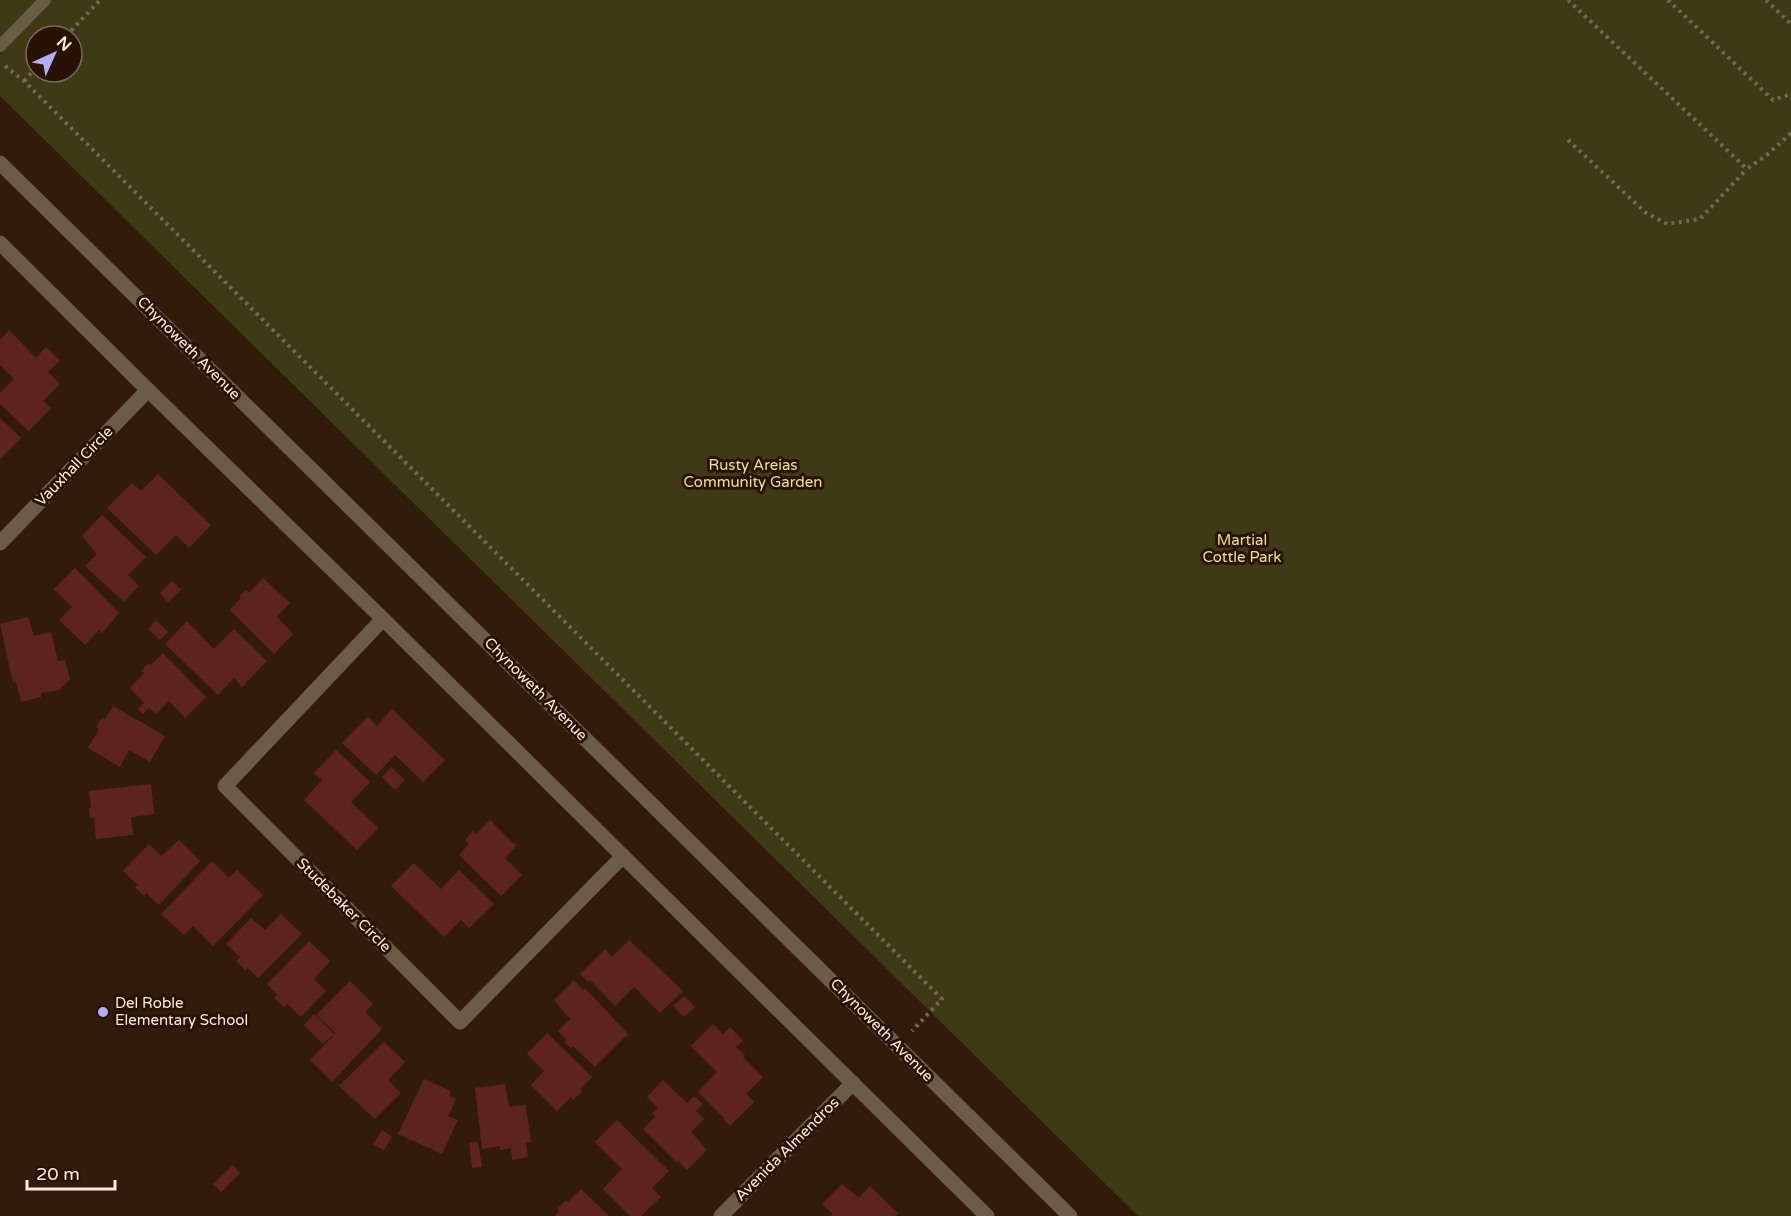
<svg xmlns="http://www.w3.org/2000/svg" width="1791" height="1216" viewBox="0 0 1791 1216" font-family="'Varela Round',sans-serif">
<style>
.green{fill:#3e3a16;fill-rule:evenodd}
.building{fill:#5d241f}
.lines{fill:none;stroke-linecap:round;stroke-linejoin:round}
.path{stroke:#7a6456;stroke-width:4;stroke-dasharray:3 4.5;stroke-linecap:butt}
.service{stroke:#6a5c46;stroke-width:12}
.minor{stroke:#6a5c46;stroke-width:15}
.poi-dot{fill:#b1adfa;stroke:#291103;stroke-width:2}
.labels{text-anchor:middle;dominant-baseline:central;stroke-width:6;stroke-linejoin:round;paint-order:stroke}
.street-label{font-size:15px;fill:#fcebe1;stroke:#291103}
.park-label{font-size:15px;fill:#ece184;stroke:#291103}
.poi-label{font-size:15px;fill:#fcebe1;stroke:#291103;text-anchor:start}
</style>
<rect width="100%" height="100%" fill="#331b0b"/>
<path class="green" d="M0,0h1791v1216h-653l-1138,-1120zM36,36h36v36h-36z"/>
<g class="building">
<path d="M9,330l27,28 10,-11 14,14 -12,11 12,12 -17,17 8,7 -22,23 -29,-27v-11l14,-14 -14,-14v-25z"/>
<path d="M0,418l21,20 -21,21z"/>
<path d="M158,474l53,51 -22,23 -13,-13 -20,20 -49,-47 25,-25 9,8z"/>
<path d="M102,515l44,42 -18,18 11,11 -15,16 -39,-36 12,-12 -15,-18z"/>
<path d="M75,568l44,45 -17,20 -3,-3 -14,15 -26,-25 13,-13 -18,-18z"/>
<path d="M263,578l27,25 -13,14 16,17 -19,20 -44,-44 11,-12 -2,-2 7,-6 3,3z"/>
<path d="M172,581l9,9 -13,12 -8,-9z"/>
<path d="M28,617l6,19 17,-4 7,29 7,-1 5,19 -11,11 -18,3v4l-20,5 -5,-20 -3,1 -13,-59z"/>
<path d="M156,620l12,12 -8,8 -12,-11z"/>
<path d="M187,621l27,28 20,-20 33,32 -25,26 -8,-9 -16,17 -53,-51z"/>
<path d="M163,653l43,44 -21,21 -16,-17 -13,13 -7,-6 -6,6 -5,-5 6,-6 -14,-15 14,-15 -3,-2 8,-8 2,2z"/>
<path d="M113,706l52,30 -15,26 -21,-12 -9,17 -32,-19 11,-19 -3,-2 6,-10 3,2z"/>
<path d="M392,709l53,51 -22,22 -28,-27 -19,20 -34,-32 26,-26 9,9z"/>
<path d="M336,750l34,32 -19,20 27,26 -21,22 -53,-50 18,-20 -8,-7z"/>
<path d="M391,767l14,13 -10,10 -13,-13z"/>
<path d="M151,784l3,30 -23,3 2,18 -37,4 -2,-21h-4l-1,-10h2l-2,-17z"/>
<path d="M490,820l26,26 -11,12 17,17 -21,21 -42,-41 10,-11 -4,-4 8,-9 3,3z"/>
<path d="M179,840l21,21 -41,44 -13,-12 -2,3 -9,-9 3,-2 -15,-14 26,-27 12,12z"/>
<path d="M212,861l17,17 8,-8 26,25 -50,51 -20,-20 -9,9 -23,-21z"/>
<path d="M414,863l27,26 18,-19 35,34 -25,24 -8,-8 -17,17 -53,-51z"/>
<path d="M281,914l21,20 -44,44 -10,-10 -3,2 -9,-9 4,-4 -14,-13 25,-26 14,12z"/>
<path d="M629,940l54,51 -23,22 -26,-26 -19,19 -25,-26 -2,2 -8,-8 25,-25 7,8z"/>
<path d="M309,941l21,20 -16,18 12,12 -25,26 -14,-13 -3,3 -10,-9 3,-3 -10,-11z"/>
<path d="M574,980l9,10 2,-2 43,46 -33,33 -22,-21 -2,2 -7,-6 3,-2 -9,-9 12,-12 -16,-19z"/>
<path d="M350,981l23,23 -8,8 17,17 -50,53 -22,-22 26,-27 -20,-18z"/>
<path d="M684,996l11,11 -11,10 -11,-11z"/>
<path d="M314,1014l20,20 -11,10 -19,-19z"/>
<path d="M713,1024l10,10 7,-7 13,14 -7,6 9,8 -2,2 20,20 -17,17 8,8 -24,24 -7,-7 1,-1 -26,-26 19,-20 -26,-26z"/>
<path d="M547,1033l45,44 -12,13 2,1 -9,9 -2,-3 -14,14 -26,-26 13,-14 -17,-17z"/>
<path d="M384,1042l21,20 -17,18 13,13 -26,26 -36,-33z"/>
<path d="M424,1079l27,12 -2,5 7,3 -8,17 10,4 -16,34 -44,-20z"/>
<path d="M663,1080l24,23 7,-7 9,8 -7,7 8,8 -13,13 16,18 -20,20 -9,-9 -2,1 -33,-33 12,-12 -3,-4 6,-5 -11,-11z"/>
<path d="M505,1084l4,23 17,-2 5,37 -5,1 2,14 -16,3 -1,-12 -11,2v-4l-18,3 -7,-61z"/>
<path d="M617,1120l52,51 -17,17 9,9 -20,19h-11l-27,-27 19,-20 -27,-27z"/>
<path d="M382,1130l10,7 -8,13 -11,-6z"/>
<path d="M478,1142l4,25 -10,1 -3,-25z"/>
<path d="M233,1165l7,8 -19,19 -8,-8z"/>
<path d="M842,1184l17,14 11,-12 28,27 -2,3h-65l2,-2 -11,-10z"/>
<path d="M581,1189l28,27h-54l4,-5 -2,-2 9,-9 2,2z"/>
</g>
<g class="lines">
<g class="path">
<path d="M1568,0l179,169 21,-15 23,-21"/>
<path d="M1668,0l105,100 18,-6"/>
<path d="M1766,0l25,24"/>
<path d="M66,36l34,-36"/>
<path d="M5,66l19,15 918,918 -30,32"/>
<path d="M24,81l12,-13"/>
<path d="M1568,140l78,73 21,11 33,-5 47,-50"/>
</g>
<path class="service" d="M0,46l45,-46"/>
<g class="minor">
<path d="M0,163l1070,1053"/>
<path d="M0,243l148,147 235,229 604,597"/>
<path d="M0,543l148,-153"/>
<path d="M383,619l-158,167 235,236 163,-166"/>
<path d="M721,1216l132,-133"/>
</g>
</g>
<circle class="poi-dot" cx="103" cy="1012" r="6"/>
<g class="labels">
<g class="street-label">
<text transform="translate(189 348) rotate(45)">Chynoweth Avenue</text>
<text transform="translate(74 466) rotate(-46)">Vauxhall Circle</text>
<text transform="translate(536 689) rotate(45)">Chynoweth Avenue</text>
<text transform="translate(344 905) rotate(45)">Studebaker Circle</text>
<text transform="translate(882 1030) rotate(45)">Chynoweth Avenue</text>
<text transform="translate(787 1149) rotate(-45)">Avenida Almendros</text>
</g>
<g class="park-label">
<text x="753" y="465">Rusty Areias<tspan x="753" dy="17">Community Garden</tspan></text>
<text x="1242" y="540">Martial<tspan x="1242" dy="17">Cottle Park</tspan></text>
</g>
<g class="poi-label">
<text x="115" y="1003">Del Roble<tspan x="115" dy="17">Elementary School</tspan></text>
</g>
</g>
<g transform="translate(54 54) rotate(45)"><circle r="28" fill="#291103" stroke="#7d685c" stroke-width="1.5"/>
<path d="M0-4.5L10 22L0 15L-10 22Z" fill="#b1adfa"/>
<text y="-9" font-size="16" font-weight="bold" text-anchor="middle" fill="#fcebe1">N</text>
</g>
<path d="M27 1180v9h88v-9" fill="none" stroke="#fcebe1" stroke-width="3"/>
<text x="36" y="1180" font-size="18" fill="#fcebe1" stroke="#291103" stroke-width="4.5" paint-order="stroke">20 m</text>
</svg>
